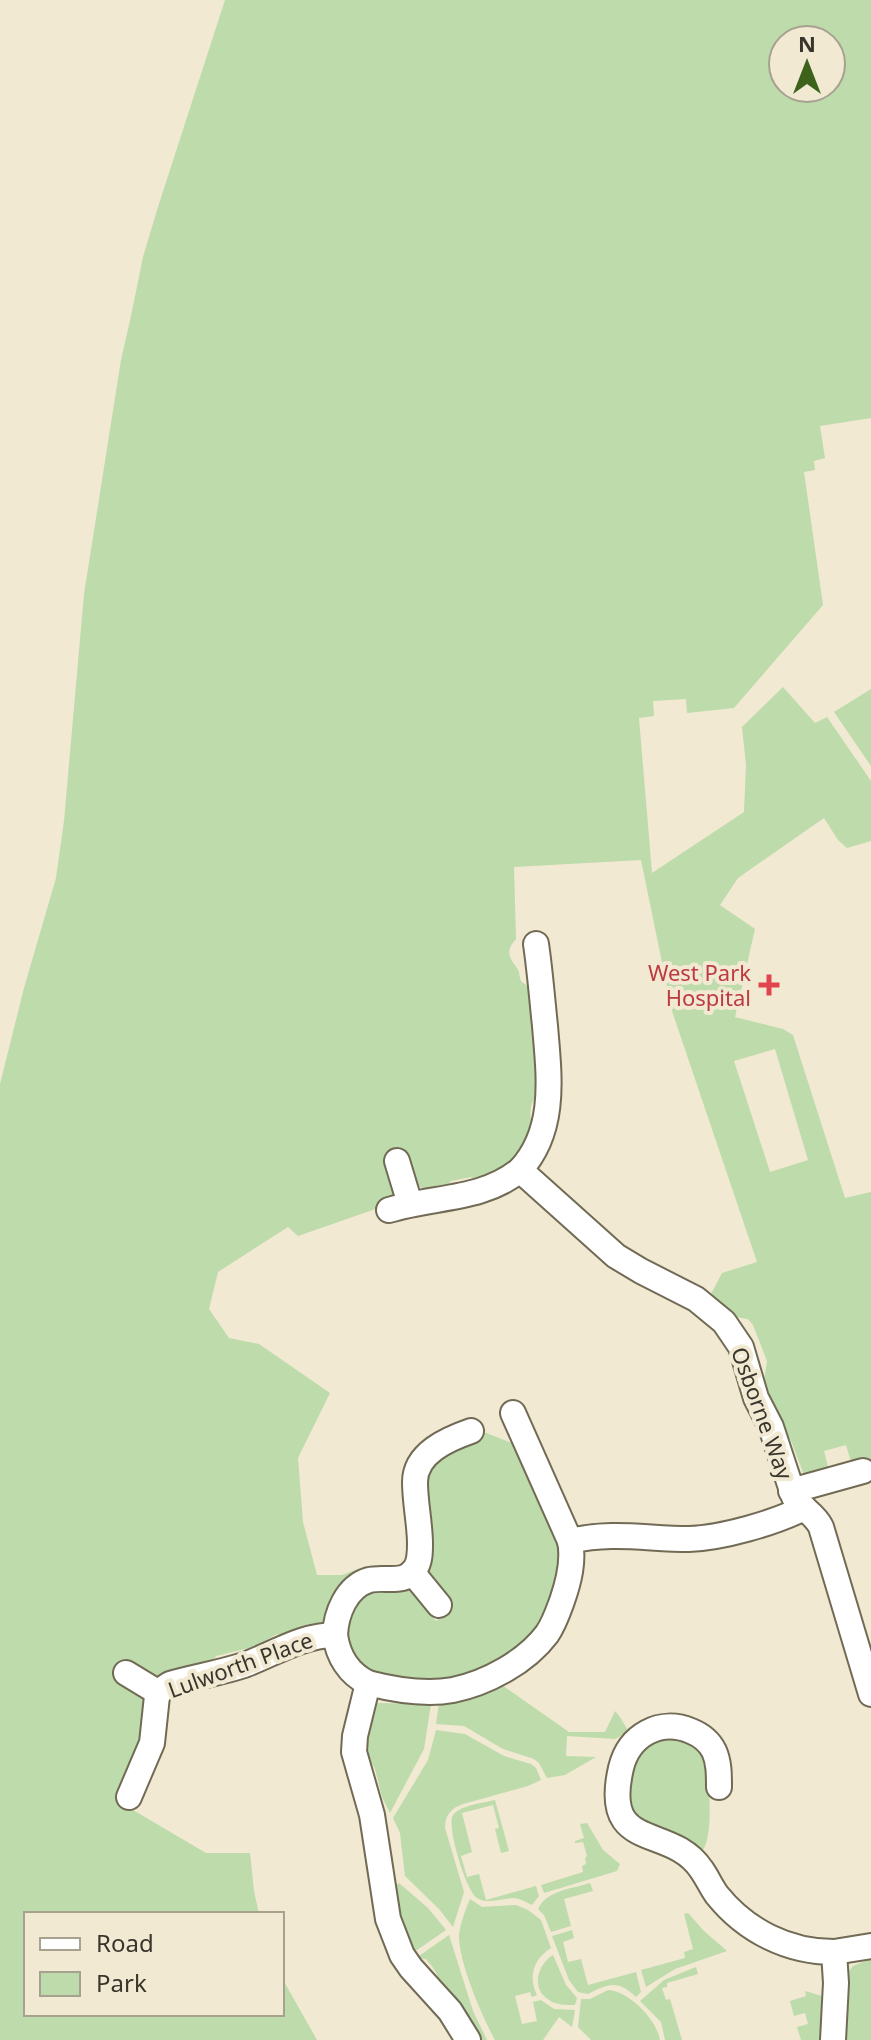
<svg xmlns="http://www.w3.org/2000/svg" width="871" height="2040" viewBox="0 0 871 2040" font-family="'Noto Sans',sans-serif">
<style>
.green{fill:#bddbab;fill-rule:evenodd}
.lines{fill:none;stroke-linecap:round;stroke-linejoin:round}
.street-casing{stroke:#716a55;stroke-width:28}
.street{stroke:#fff;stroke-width:24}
.health-dot{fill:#e0444e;stroke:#f1e9d2;stroke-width:3}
.labels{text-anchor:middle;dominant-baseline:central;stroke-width:8;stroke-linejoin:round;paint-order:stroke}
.health-label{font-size:22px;fill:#be3a42;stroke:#f1e9d2;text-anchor:end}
.street-label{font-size:22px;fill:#38352c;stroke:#f1e9d2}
</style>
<rect width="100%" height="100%" fill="#f1e9d2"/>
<g class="green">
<path d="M225,0h646v418l-51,8 5,32 -11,3 1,9 -11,2 19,133 -89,103 -47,5 -1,-14 -33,2 1,15 -15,2 13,155 92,-61 2,-47 -4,-38 41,-40 32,36 12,-6 44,64v60l-24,7 -9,-8 -14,-22 -86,60 -18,27 35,24 -20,88 48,12 10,6 52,163 26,-6v267l-19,6 -6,-20 -22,6 5,20 -24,7 -13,-35 -27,-52 -1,-11 3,-19 -14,-36 -5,-6 -13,-2 -24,-23 11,-21 35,-11 -85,-251 -31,-151 -127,7 2,72c-11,12 -7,18 1,29 3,4 2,9 4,13 1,1 10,8 11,9l8,102c-10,8 -12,23 -7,35 -13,29 -27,40 -54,55l-8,-5 -20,4 -6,7c-11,2 -21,4 -30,-5l-19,10 -9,12 -89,31 -10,-9 -70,45 -9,37 20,29 30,6 71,49 -32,65 5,64 14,53h25l18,-7v7l-35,47 -6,4 -34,12 -8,-4 -24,13 -37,9 -5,9 -58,13 -13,17 5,6 -10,105 -2,4 73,43h44l4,38 5,23h-233v100h256v-36l35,62h-317v-956l24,-96 32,-110 8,-57 20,-227 37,-234 10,-44 12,-59 14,-47zM783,40h48v48h-48zM775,1049l33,111 -38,12 -36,-111z"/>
<path d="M871,689v77l-37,-54z"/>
<path d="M481,1431l39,15 42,106 -5,35 -17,38 -12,15 -34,24 -44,14 -40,2 -42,-8 -21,-23 -1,-25 12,-23 6,-5 17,-8 22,-1 6,2 27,32 17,-13 -21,-29 -3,-7 -7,-81 10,-28z"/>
<path d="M499,1683l70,49h36l10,-21 5,6 9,15 -14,7 -48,-3 -1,20 30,1 -31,18 -18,3 -8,-15 -5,-4 -31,-10 -39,-23 -28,-2 3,-21z"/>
<path d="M378,1703l53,1 -7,45 -34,64 -8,-16 -7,-28 -8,-14 -3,-10 10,-40z"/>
<path d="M436,1730l29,4 39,22 27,8 5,4 5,12 -13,6 -65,18c-12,4 -18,11 -18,24l19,64 -11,35 -14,-18 -34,-33 -5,-43 -7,-15 35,-58z"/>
<path d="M654,1738h31l20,17c3,22 11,84 -5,99l-62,-36c-10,-15 -13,-39 -5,-56 4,-8 15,-17 21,-24z"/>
<path d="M495,1800l14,51 -8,2 -6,-24 4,-1 -6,-23 -31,8 10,39 -11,4 6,21 12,-3 7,26 50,-14 3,10 -7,9c-6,-3 -11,-6 -18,-7 -12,0 -26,7 -37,0 -11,-7 -31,-73 -24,-83 8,-10 30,-12 42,-15z"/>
<path d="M587,1823l16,27 17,14 -3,7 -73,22 -3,-8 42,-13 -1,-6 4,-2 -1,-6 2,-2 -4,-14 -8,1v-2l9,-3 -4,-14z"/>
<path d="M399,1883l29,25 18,22 -29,20h-5l-7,-13 -13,-48z"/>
<path d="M590,1883l3,8 -29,8 7,27 -20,6 -7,-17 -6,-6c9,-19 34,-20 52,-26z"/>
<path d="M470,1899l12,8 34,-2 12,5 13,10 10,28c-18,11 -23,29 -14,47l-5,2 -2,-5 -15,4 7,28 15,-3 -4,-19 8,-2 13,9 21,1 -3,17 -13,-10 -16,23h-48c-13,-24 -36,-77 -36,-104 1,-12 6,-25 11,-37z"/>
<path d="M688,1913l16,18 23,20 -52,18 -29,18 -5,-17 44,-12 -1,-6 9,-3 -9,-35z"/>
<path d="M572,1930l2,8 -11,4 5,20 13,-3 7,26 48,-13 5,20 -5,5c-18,-17 -27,-14 -48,-3l-10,-2 -9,-12 -17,-44z"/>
<path d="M449,1935l24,76 14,29h-10l-39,-54c2,-12 -5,-18 -12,-27l-10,-1z"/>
<path d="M553,1955l13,30 11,13 -2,7c-9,0 -19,0 -26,-5 -19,-12 -11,-36 4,-45z"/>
<path d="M871,1959v81h-28l4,-66 6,-8z"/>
<path d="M696,1967l2,7 -31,9v4l-5,1 4,12 4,-1 12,41h-17l-4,-18 -21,-21 24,-21z"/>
<path d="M608,1990c21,1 49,30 52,50h-69l-13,-13 3,-28h9z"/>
<path d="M805,1991l17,5 -1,44h-20l-4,-13 11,-3 -3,-11 -11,3 -4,-15 16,-5z"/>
</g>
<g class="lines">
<g class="street-casing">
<g id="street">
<path d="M397,1161l13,43"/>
<path d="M520,1170c37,-40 29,-95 25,-144 -3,-28 -5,-55 -9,-82"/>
<path d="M389,1210c44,-14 93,-9 131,-40l96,86 25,15 55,28 28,23 17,25 15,51 15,29 23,70c8,12 21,17 27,30l50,167"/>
<path d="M513,1413l57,128"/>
<path d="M791,1491l72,-20"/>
<path d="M412,1572l27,33"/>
<path d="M335,1635c1,-21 11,-48 34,-55 15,-4 36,5 46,-11 5,-7 5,-17 5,-25 0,-20 -5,-41 -5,-62 0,-29 33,-43 56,-51"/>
<path d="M126,1673l33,20"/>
<path d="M719,1787c0,-13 0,-25 -5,-36 -5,-10 -13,-16 -23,-20 -31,-13 -62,4 -70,37 -20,86 49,55 80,101 6,8 10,18 16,26 29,36 71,57 117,57l2,31 -3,57"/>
<path d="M129,1797l23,-54 5,-47 4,-6 9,-6c24,-7 50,-11 74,-19 30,-11 58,-30 91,-30 3,21 14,39 33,48"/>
<path d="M834,1952l37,-6"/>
<path d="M468,2040l-18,-29 -39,-43 -9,-13 -14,-36 -16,-104 -18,-63 1,-16 13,-53c27,7 58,12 85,7 34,-7 73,-28 94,-56 7,-10 11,-22 15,-33 7,-20 12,-40 8,-60 43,-10 77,-2 119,-2 33,-1 85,-16 115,-31"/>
</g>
</g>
<use href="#street" class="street"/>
</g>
<path class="health-dot" d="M765 973h8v8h8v8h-8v8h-8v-8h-8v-8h8z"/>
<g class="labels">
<g class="health-label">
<text x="751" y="972">West Park<tspan x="751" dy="25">Hospital</tspan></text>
</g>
<g class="street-label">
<text transform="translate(763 1413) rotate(70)">Osborne Way</text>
<text transform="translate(240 1664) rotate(-20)">Lulworth Place</text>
</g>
</g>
<rect x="24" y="1912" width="260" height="104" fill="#f1e9d2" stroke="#a7a190" stroke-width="2"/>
<rect x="40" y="1938" width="40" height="12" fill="#ffffff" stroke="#a7a190" stroke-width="2"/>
<text x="96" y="1952" font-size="24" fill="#38352c">Road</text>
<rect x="40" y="1972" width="40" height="24" fill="#bddbab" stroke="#a7a190" stroke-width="2"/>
<text x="96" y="1992" font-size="24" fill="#38352c">Park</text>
<g transform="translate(807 64)"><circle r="38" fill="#f1e9d2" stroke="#a7a190" stroke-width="2"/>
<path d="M0-6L14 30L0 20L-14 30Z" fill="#3d621c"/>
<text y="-12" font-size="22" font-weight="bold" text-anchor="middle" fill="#38352c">N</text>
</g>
</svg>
